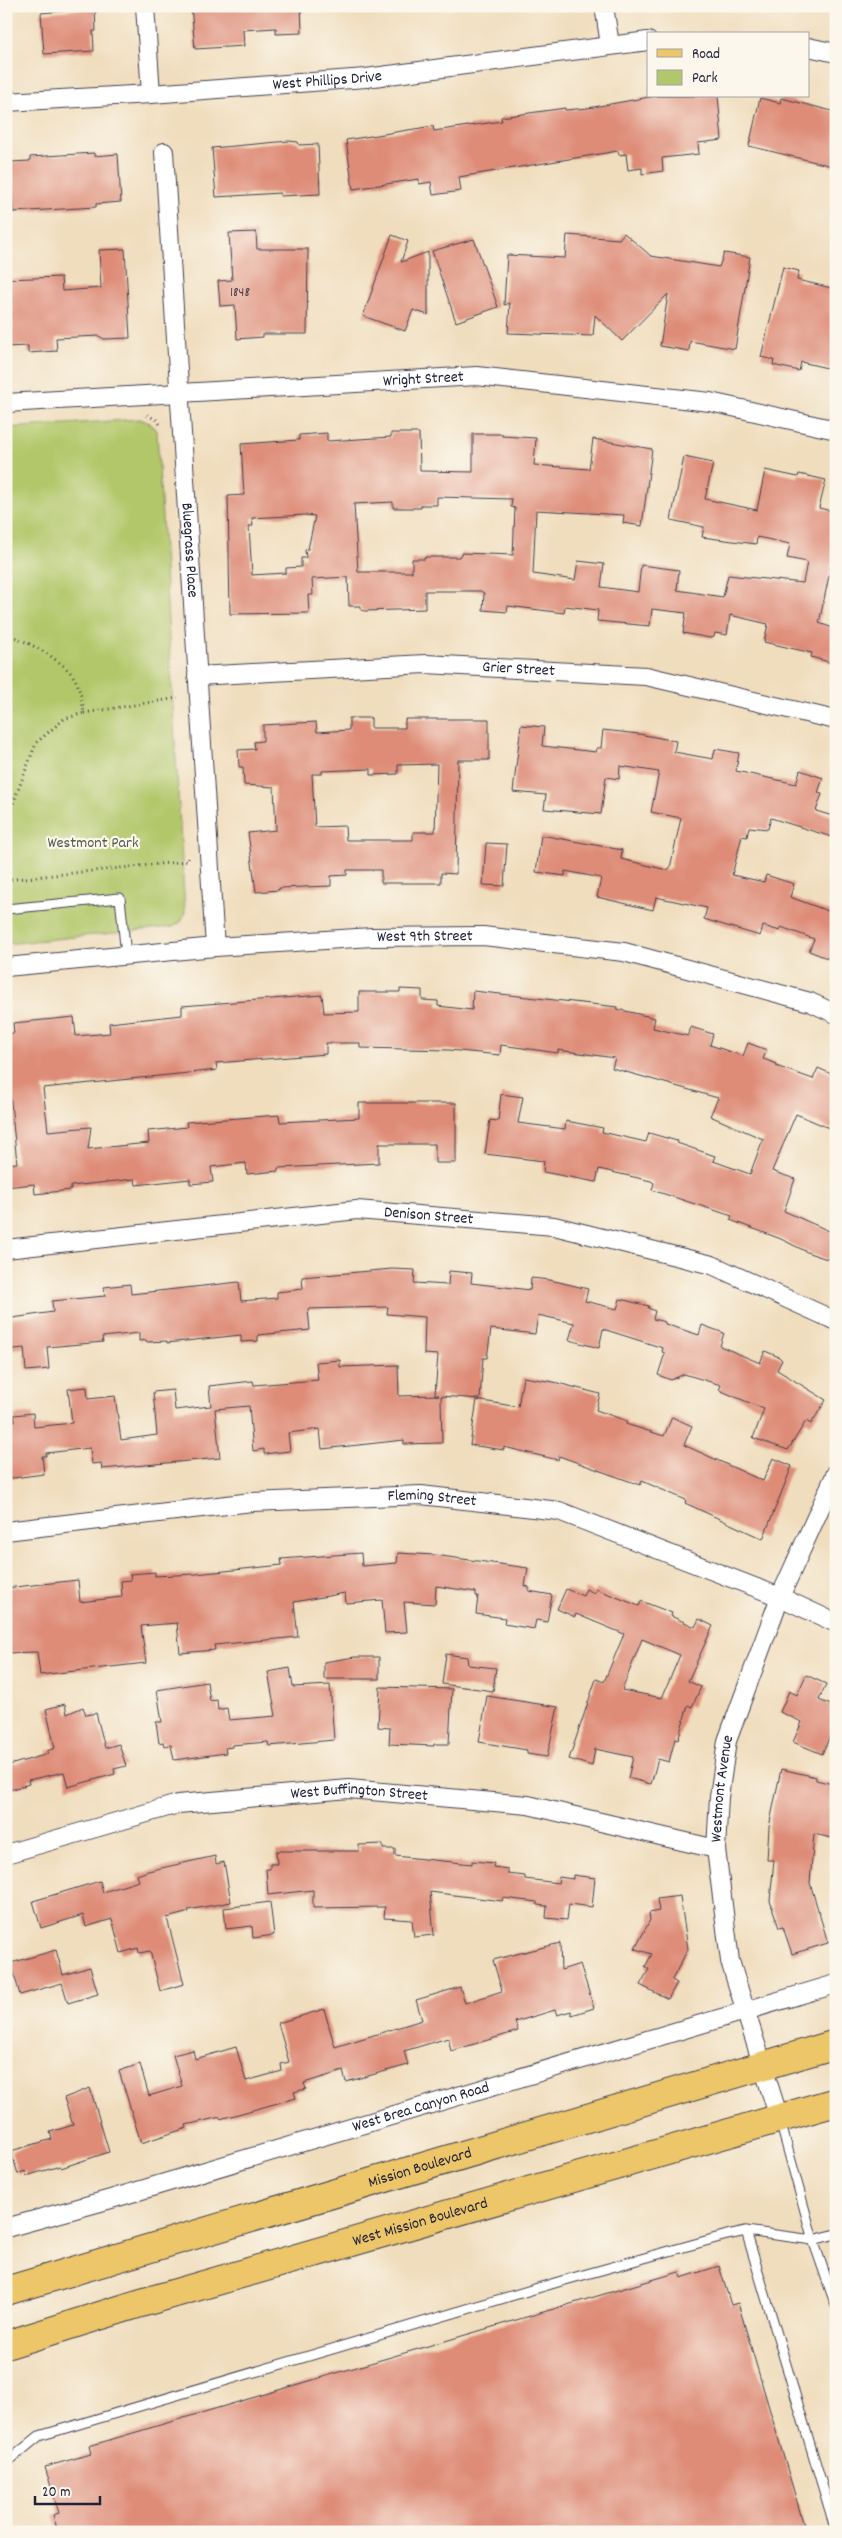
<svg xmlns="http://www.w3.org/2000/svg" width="842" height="2538" viewBox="0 0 842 2538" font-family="Dekko,sans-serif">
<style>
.green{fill:#b2c76b;stroke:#6a7453}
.building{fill:#de8c78;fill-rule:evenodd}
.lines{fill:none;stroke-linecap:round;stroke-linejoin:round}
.service-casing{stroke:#413e4e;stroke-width:11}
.minor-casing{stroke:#413e4e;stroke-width:20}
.primary-casing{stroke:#413e4e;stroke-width:30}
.path{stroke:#413e4e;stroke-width:3;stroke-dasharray:1 4;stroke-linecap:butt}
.service{stroke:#fff;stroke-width:9}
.minor{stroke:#fff;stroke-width:18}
.primary{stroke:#ecc669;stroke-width:28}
.labels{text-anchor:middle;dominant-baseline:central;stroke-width:4.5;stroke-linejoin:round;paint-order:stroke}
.number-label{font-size:14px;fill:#513c4a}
.street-label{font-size:16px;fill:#22223b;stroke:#fbf7ec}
.park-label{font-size:16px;fill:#545c4c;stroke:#fbf7ec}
</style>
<rect width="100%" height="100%" fill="#fbf7ec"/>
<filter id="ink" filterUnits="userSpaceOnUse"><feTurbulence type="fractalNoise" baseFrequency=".02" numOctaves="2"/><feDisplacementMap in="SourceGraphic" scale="10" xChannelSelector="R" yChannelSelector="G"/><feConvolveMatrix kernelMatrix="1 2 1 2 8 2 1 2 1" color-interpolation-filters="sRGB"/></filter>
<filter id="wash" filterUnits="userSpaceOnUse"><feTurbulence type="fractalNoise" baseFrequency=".0096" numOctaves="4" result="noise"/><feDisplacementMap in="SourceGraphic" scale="20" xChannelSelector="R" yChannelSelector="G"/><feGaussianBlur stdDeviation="1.12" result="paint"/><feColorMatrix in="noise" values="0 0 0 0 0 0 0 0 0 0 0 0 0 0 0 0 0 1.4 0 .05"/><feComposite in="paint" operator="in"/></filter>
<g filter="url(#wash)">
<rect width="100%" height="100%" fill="#f0ddbd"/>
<path class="green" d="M140,419l10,4 7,9 28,480 -3,9 -9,6 -167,17v-516z"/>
<g id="blocks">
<g class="building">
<path d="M191,6h110l1,27 -26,1v-6l-33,2 1,16 -49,3z"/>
<path d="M95,8l1,23h-3l1,20 -50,3 -3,-41z"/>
<path d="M655,96h63l4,44 -24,3 1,11 -37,4 1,13 -21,3v-6l-14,2 -2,-16 -7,1 -1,-4 -159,26 2,14 -28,4 -2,-13 -12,2v-5l-66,10 -7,-49 87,-14 1,5 68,-10 -1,-4 64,-9v2l23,-2z"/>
<path d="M760,98l20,5 1,-5 55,14v55l-87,-21z"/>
<path d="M289,141l9,1 1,3 19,-1 2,50 -40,2v-3l-64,4 -4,-49z"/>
<path d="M94,153v3l24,-2 3,48 -25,2v3l-83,5 -3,-50 20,-1v-4z"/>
<path d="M256,232l1,17h51l-1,85h-44v3l-26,2 -2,-34 -15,1 -2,-25 14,-1 -3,-47z"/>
<path d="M624,233l27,23 68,11 5,-14 26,4 -15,92 -45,-8 -1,10 -29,-5 8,-52 -46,47 -27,-26 -2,21 -85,-3 2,-30 -6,2 3,-50 58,3 2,-23 52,4z"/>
<path d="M392,235l16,6 -7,21 27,-10v63l-15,-5 -8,21 -42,-15z"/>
<path d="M474,239l24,68 -42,15 -24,-71z"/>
<path d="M125,249l5,89 -26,1 -5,-3 -43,2 1,13 -29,2v-7l-22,1v-68l55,-2 1,14 39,-3 -2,-38z"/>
<path d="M783,267l16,4 -2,9 39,9v81l-35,-8 -2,9 -26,-6 1,-5 -13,-3z"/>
<path d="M327,433v8l64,-4v-4h28l1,38 53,1v-38h29v2l34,2 -2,27 55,4 4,-30 59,10 -10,77 -19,-3 1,-8 -88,-5 -3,64 42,6 3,-19 26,3 -3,23 37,5 3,-27 38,5 -2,20 46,7 5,-22 75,8 4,-21 -20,-4 3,-14 -33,-7 -1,7 -54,-7 2,-10 -33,-7 13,-63 29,6 -8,36 52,11 8,-40 33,7 1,-3 27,6 -7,28 17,4v31l-17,80 17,6v35l-25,-7 1,-4 -48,-11 4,-18 -38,-9 -3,20 -12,-2 -1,4 -4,1 -27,-5 3,-20 -34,-4 -2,17 -53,-5 1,-11 -33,-4 -1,7 -56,-7 -1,6 -24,-2 1,-17 -4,-2h-55v18l-60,2 -4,-1v-4h-12l-1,-29 -36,2 1,16h-5l1,18 -79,1 -2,-118 16,-1 -3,-51 58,-4v-5zM437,497l75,2 -1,8 4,1 -2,47 -51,-2 -3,4h-34v2h-13v13h-54l-4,-68 39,-2v6h28v-3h16zM305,515l10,1 -7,33 -3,1 1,8h-5v9l-15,1v5l-34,2 -3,-49h4l-1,-8z"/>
<path d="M349,718h22v10h34v-9h84v41h-31l-2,114 -15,-1v10h-60v-13h-34v5l-16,1v10l-52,2v2l-23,2 -8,-59 28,-3 -2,-43 -30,-2 -1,-18h-4l-1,-17 17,-1 -1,-7 9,-1v-16l53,-3 1,10 32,-2zM437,764l-2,68h-22v8h-67l-1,-14 -30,1 -3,-53h10v-3l49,-2v6l27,-1v-9z"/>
<path d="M521,725l23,2 -2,19 54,6 1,-4h4l2,-18 36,4 37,7 -2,11 39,7 2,-10 24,4 -3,18 60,13 4,-14 23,8 -5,15 4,1 -6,17 20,6 -4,20 -61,-19 -3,11 -19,-2 -2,10 -5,-1 -10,39 32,7 2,-7 28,9 -4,13 46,17v34l-4,12 -23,-9 5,-12 -33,-12 -1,4 -17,-5 -3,10 -56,-17 3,-11 -51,-11 -3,13 -56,-13 4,-19 -36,-7v5l-29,-4 5,-37 81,15 -1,9 46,11 3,-2 11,-50 -30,-6 8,-40 -39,-6 -1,13 -13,-2 -5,37 -57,-5 2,-14 -33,-3z"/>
<path d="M486,843l21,1 -3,42 -21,-1z"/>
<path d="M400,989l22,1v10l16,1v5l34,4 1,-19 145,16 -1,2 38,9 -2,10 35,8 3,-9 22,7 -3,11 33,11 5,-13 19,7 -4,9 14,5 -1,2 37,13 5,-11 18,8v55l-40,-17 -24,57 23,8 -11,32 52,23v28l-27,-9 -28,-14 -51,-19 2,-4 -80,-26 2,-7 -3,-2 -52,-12 -3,13 -53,-10 1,-11 -59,-7 5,-34 8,1 3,-27 22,3 -5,26 47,6 1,-8 37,7 -1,4 44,10 3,-9 28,8v2l38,13 -2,5 37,13 13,-35 -53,-23 8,-18 -106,-30 3,-10 -57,-8v3l-57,-8 -1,10 -51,-5 -89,-2v-5h-34v11l-110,9 1,7 -174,18 5,43 43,-4 -3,22 61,-6 -1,-12 39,-4 -1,-5 93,-7 1,7 79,-4v-15h97v60h-21v-19h-56v19l-101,5v3l-31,3 -1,-11 -35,4 2,15 -23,2v-5l-54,6 -1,-6 -64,7v4l-36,4 -1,-10 -28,3v-23l11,-1 -8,-80h-3v-49l8,-1 -1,-10 61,-6 2,19 34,-3 -1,-10 73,-8v-9l140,-11 2,18 35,-1v-20h41z"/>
<path d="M392,1269l23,1 -1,13 34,2 1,-14 23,2 -1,10 59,7 1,-12 19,2 38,9 -3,12 32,8 3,-10 29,7 -1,2 7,3 -2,8 12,3v2l34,11 3,-10 22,8 -4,13 40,17 5,-12 14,6 3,3 -5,10 49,30 -15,24 -5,-3 -18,29 -35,-12 11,-29 -45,-19 2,-5 -37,-11 -13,6 -13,-5 7,-22 -3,-1 1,-4 -60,-19 -4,19 -30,-8 5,-17 -36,-8 -3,19 -44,-5 -4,29h-4l-3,41 -39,-3 1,47 -38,1v-4l-82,9 -2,-20 -32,4 2,18 -26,3v-5l-11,2 -4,-45 -34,3 5,49 -118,11 -1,-6 -9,1 -2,-16 -44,5v3h-4l2,18 -38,5v-57l9,-1 -1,-6 19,-2 1,14 38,-4 -4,-34 19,-2 1,12 27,-3 6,44 36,-5 -4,-43 20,-2 2,20 36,-4 -2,-20 44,-5 1,4 64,-5 -2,-18 24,-2v7l58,-2 1,31 40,-1h-4l3,-40 -14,-1 1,-37 -38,-3 1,-7 -80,2 2,21 -52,5v6l-17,1v-7l-74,8v-2l-20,1 -1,-2 -7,1v-8l-37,4 1,5 -56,5 2,22 -23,2 -2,-23 -18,2v-31l47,-7 -1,-11 53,-5 -1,-9 26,-3 1,10 108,-12 2,19 36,-3v-6l26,-3 -1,-12z"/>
<path d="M523,1377l31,5 46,12 -4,16 31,11 -1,3 38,12 8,-19 20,9 -8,19 79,36 10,-23 19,8 -29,73 -78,-36 1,-3 -44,-19 -2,4 -81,-29 -1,4 -54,-13v3l-34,-5 7,-45 41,7z"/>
<path d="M361,1553l1,13 35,-3 1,-10 36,2 94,13 -3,18 4,1v4l23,4 -5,27 -11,-2 -2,9 -30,-5 1,-6 -29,-4 2,-18h-2v-4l-40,-6 -1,18 -31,-2 3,30 -22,1 -3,-33 -36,3 -1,-10 -51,9 4,35 -84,8 1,5 -35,3 -3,-30 -36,3 5,37 -106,12 -3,-23 -31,1v-65l72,-8 2,22 42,-5 -1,-16 10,-1 -1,-6 25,-2v4l41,-2 86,-9 -1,-6z"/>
<path d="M566,1589l17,7 3,-7 8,4 2,-4 43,17 2,-5 31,12 -1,3 24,11 4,-8 14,7 -25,55 13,6 -9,20 -4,-2 -10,35 -3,-1 -6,23 -11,-3 -7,25 -23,-6 5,-21 -38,-8 -3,17 -23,-7 27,-80 8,3 20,-48 -48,-20 -1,3 -18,-8zM642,1639l38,16 -18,43 -40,-8z"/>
<path d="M446,1654l21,3 1,8 28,3 -3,23 -51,-7z"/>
<path d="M355,1657h24v22h-55v-17z"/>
<path d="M290,1668l3,19 37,-2 4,55 -65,6 -1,-4 -36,3v2l-7,1 1,5 -52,7 -3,-15 -7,1 -1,-4 -4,1 -3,-21h6l-5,-32 50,-8 3,19 7,-1 1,10 9,-2 2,12 47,-4 -8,-44z"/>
<path d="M806,1675l20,9 -7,16 17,7v16l-14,31 -29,-12 9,-20 -22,-10 9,-21 8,4z"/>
<path d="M380,1687l72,2 -3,55h-15v2l-45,-2 1,-16 -12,-1z"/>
<path d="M487,1696l71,11 -11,50 -20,-3v-4l-48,-8z"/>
<path d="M65,1704l2,10 16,-7 3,8 10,-2 9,35 14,-4 7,22 -12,3 1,5 -47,13 -4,-15 -36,8 1,4 -23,7v-25l42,-12 -1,-3 8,-3 -9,-39z"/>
<path d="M781,1769l35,8v3l20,5v54l-22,-5 -4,49 18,60 -36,11 -9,-27 -4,1 -9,-27 4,-41h-7l2,-33z"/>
<path d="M383,1844v5h12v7l77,8v-3l22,2 -1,4 15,2v5l17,2v3l33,4 1,-6 14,2v-4l22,3 -3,29 -23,-3 -2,16 -21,-2 1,-12 -10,-1v-3l-34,-4 -1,3 -72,-9 4,43 -20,2 -2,-17 -28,-2 1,-11 -72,1v-18l-45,5 -2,-26h4v-5h7l-1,-13h83v-6z"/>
<path d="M215,1856l1,8 8,-2 7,40 -43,8 1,2 -22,6 17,66 -24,7 -10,-40 -11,2 -1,-5 -17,5 -9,-34 -26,8 -3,-12 -42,13 -8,-27 67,-20 3,11 36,-11 -2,-6 11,-4z"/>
<path d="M680,1896l8,53 -16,31 5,3 -9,16 -28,-14 9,-16 -4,-2 7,-13 -17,-5 15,-29 -1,-7 10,-2 -2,-12z"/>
<path d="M270,1902l4,33 -21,3 -1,-12 -26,3 -2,-21z"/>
<path d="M560,1943l1,27 19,-6 14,44 -22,7 -1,-4 -14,4 -2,-5 -40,12 3,9 -67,20 -3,-13 -44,13 4,14 -62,17 -3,-11 -39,12 2,6 -12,3 2,6 -76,21v-2l-34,8 1,3 -46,15 -22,-72 21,-7 9,32 33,-10 -9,-31 20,-5 2,9 41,-12 10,34 36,-10 -1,-7 8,-2 -11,-39 46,-14 11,38 87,-27 -6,-20 44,-13 5,16 37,-12 -9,-31z"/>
<path d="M56,1950l7,25 27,-8 8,27 -30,9 -6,-20 -42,12 -9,-32z"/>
<path d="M90,2088l19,64 -48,16 -1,-2 -34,10 -1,-5 -7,3 -7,-23 41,-12 -2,-7 23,-7 -9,-27z"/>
<path d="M719,2266l12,39 7,-2 68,229h-748l-5,-17 6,-2 -14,-46 46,-13 -2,-8 590,-174 2,6z"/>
</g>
</g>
</g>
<g filter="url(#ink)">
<use href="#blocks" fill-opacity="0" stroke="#413e4e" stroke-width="1"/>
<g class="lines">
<g class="service-casing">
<g id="service">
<path d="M6,909l114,-11 6,57"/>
<path d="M780,2121l33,119 23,66"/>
<path d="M746,2231l90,300"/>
<path d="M6,2463l33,-27 519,-154 169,-47 19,-4 67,9 23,-6"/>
</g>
</g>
<g class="minor-casing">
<g id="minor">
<path d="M145,6l6,88"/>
<path d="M604,6l6,39"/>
<path d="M808,47l28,6"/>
<path id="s1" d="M6,102l145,-8 215,-16 282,-37"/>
<path id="s2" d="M164,152l51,795"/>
<path id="s3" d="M6,403l471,-27 233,26 126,28"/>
<path id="s4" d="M197,676l229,-12 220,12 190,44"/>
<path id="s5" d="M6,967l209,-20 157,-10 111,-1 141,16 186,50 26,12"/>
<path id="s6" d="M6,1249l351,-39 197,16 158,39 124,56"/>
<path id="s7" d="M6,1531l246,-29 169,-7 138,16 221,86 56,26"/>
<path id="s8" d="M6,1854l172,-50 171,-15 179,16 188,44"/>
<path id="s9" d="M779,2118l-49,-157 -14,-112 3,-52 8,-56 53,-144 56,-124"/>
<path id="s10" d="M6,2228l105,-29 725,-215"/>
</g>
</g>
<g class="primary-casing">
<g id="primary">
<path id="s11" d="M6,2291l830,-247"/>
<path id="s12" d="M6,2345l135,-42 695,-201"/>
</g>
</g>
<g class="path">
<path d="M147,415l10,5 4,6"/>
<path d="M6,634c19,6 55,25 67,42 7,10 9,25 11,37l-20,6 -28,24 -30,79"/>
<path d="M84,713l94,-15"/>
<path d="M6,880l182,-19v-3"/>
</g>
<use href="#service" class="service"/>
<use href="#minor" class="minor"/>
<use href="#primary" class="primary"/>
</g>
</g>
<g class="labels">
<g class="number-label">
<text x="240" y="293">1848</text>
</g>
<g class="street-label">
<text stroke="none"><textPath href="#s1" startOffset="322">West Phillips Drive</textPath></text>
<text stroke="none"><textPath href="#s3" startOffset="418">Wright Street</textPath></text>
<text stroke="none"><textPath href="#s2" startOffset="399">Bluegrass Place</textPath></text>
<text stroke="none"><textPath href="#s4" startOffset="322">Grier Street</textPath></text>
<text stroke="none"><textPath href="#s5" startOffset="420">West 9th Street</textPath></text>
<text stroke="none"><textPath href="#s6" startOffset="425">Denison Street</textPath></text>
<text stroke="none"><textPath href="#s7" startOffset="428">Fleming Street</textPath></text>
<text stroke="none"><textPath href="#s9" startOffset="338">Westmont Avenue</textPath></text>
<text stroke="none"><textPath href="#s8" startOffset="361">West Buffington Street</textPath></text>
<text stroke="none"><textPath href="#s10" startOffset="432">West Brea Canyon Road</textPath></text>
<text stroke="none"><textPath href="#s11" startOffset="432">Mission Boulevard</textPath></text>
<text stroke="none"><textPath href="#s12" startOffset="432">West Mission Boulevard</textPath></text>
</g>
<g class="park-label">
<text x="93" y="843">Westmont Park</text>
</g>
</g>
<rect width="842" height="2538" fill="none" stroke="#fbf7ec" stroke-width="25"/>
<rect x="647" y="32" width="162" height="65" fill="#fbf7ec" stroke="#a4a2a5"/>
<rect x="657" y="49" width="25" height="8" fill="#ecc669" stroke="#a4a2a5"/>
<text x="692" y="58" font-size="15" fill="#22223b">Road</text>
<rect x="657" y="70" width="25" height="15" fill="#b2c76b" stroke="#a4a2a5"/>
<text x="692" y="82" font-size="15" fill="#22223b">Park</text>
<path d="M35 2496v8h65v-8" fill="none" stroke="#22223b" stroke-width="2.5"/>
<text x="42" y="2496" font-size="15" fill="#22223b" stroke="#fbf7ec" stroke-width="4" paint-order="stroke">20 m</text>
</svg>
